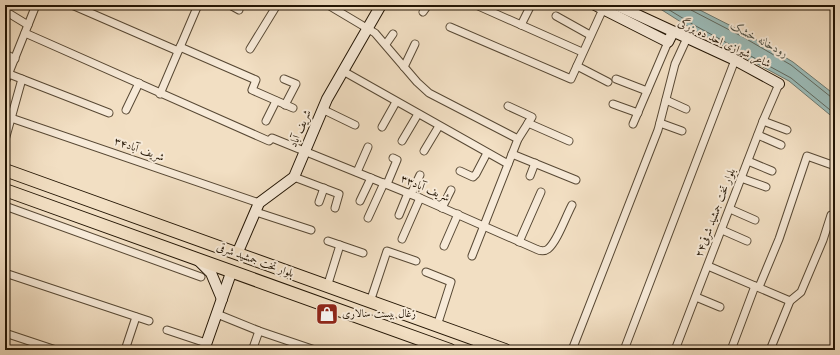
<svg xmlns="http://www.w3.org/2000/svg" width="840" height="355" viewBox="0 0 840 355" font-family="'Old Standard TT',Amiri,serif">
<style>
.water{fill:#9cbcb9;stroke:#6c7971}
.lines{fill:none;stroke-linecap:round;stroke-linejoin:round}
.shore{stroke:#60685e;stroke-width:1}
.street-casing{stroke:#574834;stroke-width:9}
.secondary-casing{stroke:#231504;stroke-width:12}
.primary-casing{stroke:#231504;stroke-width:14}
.street{stroke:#f7ead8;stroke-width:7}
.secondary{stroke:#f7ead8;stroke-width:10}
.primary{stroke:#f2dfc3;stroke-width:12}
.labels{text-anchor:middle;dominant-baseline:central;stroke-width:4;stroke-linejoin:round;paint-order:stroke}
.street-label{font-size:11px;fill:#231504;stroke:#f7ead8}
.poi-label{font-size:11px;fill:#231504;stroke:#f7ead8;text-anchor:start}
.water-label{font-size:12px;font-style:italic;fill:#4d4f43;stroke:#f7ead8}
</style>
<rect width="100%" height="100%" fill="#f2dfc3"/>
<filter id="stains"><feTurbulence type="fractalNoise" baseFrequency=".005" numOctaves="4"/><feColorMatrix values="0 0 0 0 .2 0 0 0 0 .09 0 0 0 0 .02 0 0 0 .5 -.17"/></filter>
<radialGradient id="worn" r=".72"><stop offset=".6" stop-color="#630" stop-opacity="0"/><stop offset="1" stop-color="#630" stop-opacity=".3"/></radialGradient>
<path class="water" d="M654,5h36l55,28 48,29 42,33v24l-46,-38 -97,-52z"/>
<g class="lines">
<g class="shore">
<path d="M661,5l33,20 97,53 44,36"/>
<path d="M688,5l3,5 52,27 48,28 40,32 4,1"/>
</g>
<g class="street-casing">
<g id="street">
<path d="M72,5l106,46"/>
<path d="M230,5l9,5"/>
<path d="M328,5l47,28 42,49 12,11 89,46"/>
<path d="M476,5l106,47"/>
<path d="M5,11l23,14"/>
<path d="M423,12l5,-7"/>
<path d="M556,16l34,19"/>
<path d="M521,25l10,-20"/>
<path d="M450,27l121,52 32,-70"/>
<path d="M25,33l244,108 3,-3 148,60 116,51c4,2 8,3 12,0 9,-7 18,-33 24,-44"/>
<path d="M386,44l7,-10"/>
<path d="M180,47l76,33 -4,10 41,18"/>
<path d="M250,49l27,-44"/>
<path d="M5,54l10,5"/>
<path d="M577,66l31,16"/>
<path d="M404,67l11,-23"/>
<path d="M343,71l165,93"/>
<path d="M9,74l100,39"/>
<path d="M284,79l12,5 -11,21"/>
<path d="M616,79l31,12"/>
<path d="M6,80l30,-75"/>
<path d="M160,94l38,-89"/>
<path d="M666,100l20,9"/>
<path d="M613,104l25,9"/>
<path d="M322,109l33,16"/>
<path d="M126,110l13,-27"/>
<path d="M11,118l248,85"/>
<path d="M266,121l10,-20"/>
<path d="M763,121l24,9"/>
<path d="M528,123l41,18"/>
<path d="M660,123l22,8"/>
<path d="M633,124l35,-82"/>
<path d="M382,127l14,-25"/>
<path d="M758,135l23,10"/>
<path d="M5,140l17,-61"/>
<path d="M402,141l16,-27"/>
<path d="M424,151l15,-25"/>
<path d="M512,154l64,26"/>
<path d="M748,161l24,10"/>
<path d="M460,171l13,6 3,-3 11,-21"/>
<path d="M357,172l11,-25"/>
<path d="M530,176l5,-13"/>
<path d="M294,177l45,17 -4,14"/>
<path d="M741,178l25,9"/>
<path d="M387,184l10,-24 -4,-2"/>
<path d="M411,194l9,-19"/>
<path d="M360,201l11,-23"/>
<path d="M319,202l5,-14"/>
<path d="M5,206l196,71"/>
<path d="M442,208l9,-18"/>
<path d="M730,209l25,11"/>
<path d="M256,212l55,18"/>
<path d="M399,215l9,-22"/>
<path d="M368,218l16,-35"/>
<path d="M722,230l25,11"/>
<path d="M402,239l18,-41"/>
<path d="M328,241l35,12"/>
<path d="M519,242l22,-50"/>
<path d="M444,246l14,-32"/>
<path d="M472,256l46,-117 14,-22 -24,-11"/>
<path d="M708,266l82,35"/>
<path d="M426,272l25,10 -14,44"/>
<path d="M5,273l144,48"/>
<path d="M327,287l13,-42"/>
<path d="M759,287l20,-48 28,-83 28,10"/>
<path d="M696,297l24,10"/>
<path d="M370,302l17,-51 29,10"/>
<path d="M217,314l42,17 56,19"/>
<path d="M167,330l39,13"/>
<path d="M5,333l51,17"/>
<path d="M253,348l6,-17"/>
<path d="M125,350l11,-33"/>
<path d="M572,350l86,-220 17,-66 12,-26"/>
<path d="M624,350l111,-290"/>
<path d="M675,350l88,-229 16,-37"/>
<path d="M731,350l24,-64"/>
<path d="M770,350l20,-49 11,-9 22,-52 8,-25"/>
</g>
</g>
<g class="secondary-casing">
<g id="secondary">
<path d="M595,5l73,37 5,-10"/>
<path d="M616,5l119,55 44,24"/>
<path d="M237,254l22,-51 35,-26 33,-78 54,-94"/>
<path d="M199,261l12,12 11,26"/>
<path d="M204,350l27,-77"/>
</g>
</g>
<g class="primary-casing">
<g id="primary">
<path d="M5,170l500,180"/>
<path d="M5,190l445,160"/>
</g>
</g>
<use href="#street" class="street"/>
<use href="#secondary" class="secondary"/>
<use href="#primary" class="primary"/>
</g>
<defs>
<g id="shop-square" transform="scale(1.15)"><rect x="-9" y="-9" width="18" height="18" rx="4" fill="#8f2418" stroke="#f7ead8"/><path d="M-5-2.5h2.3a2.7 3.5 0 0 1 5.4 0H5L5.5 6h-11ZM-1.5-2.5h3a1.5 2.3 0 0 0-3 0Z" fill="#fff"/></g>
</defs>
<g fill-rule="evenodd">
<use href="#shop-square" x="327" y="314"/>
</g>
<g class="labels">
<g class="street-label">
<text transform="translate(724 44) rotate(25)">شاعر شیرازی احد ده بزرگی</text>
<text transform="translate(301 129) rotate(-67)">شریف آباد</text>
<text transform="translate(139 150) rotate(19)">شریف آباد۳۴</text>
<text transform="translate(425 189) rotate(23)">شریف آباد۳۳</text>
<text transform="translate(716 213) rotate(-69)">بلوار تخت جمشید شرقی۲۴</text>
<text transform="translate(255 261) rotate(20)">بلوار تخت جمشید شرقی</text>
</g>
<g class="poi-label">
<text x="342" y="314">زغال بیست سالاری</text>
</g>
<g class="water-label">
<text transform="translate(759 40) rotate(28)">رودخانه خشک</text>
</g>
</g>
<rect width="840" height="355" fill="none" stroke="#f2dfc3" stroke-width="20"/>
<rect x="6" y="6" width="828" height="343" fill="none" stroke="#231504" stroke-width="2"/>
<rect x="10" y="10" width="820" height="335" fill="none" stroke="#231504"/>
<rect width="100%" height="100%" filter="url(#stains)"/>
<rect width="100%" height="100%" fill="url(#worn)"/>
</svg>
